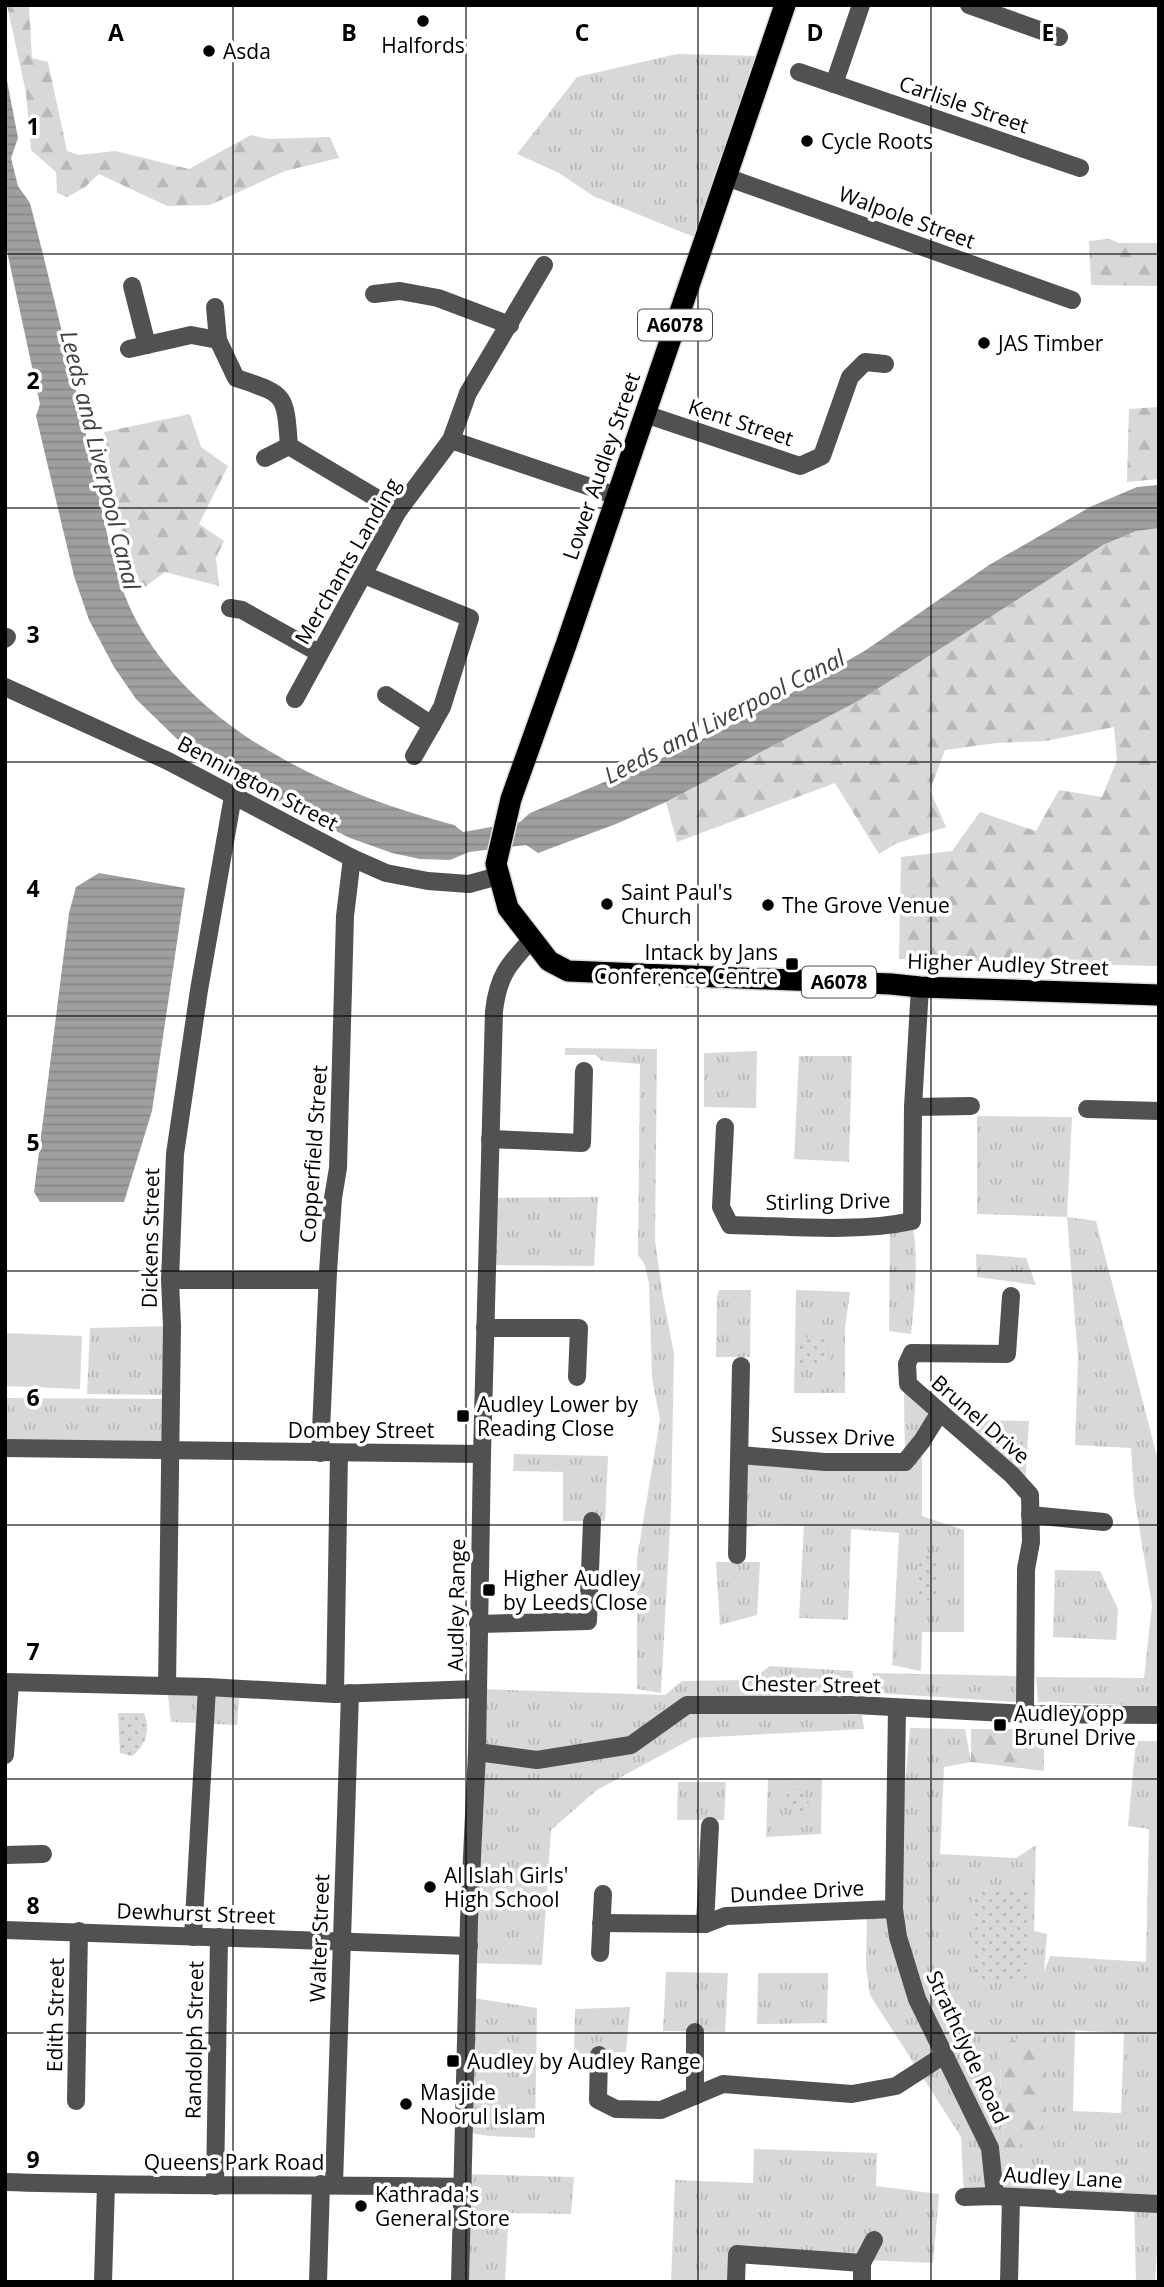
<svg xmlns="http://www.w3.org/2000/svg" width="1164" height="2287" viewBox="0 0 1164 2287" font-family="'Open Sans',sans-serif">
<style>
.grass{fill:url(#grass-tufts);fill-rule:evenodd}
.forest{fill:url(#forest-firs)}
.park{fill:url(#park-dots)}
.pitch{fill:#d8d8d8}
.water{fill:url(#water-rules)}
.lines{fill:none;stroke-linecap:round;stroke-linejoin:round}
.highway-casing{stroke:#dbdbdb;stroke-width:24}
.minor{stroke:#515151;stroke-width:18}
.highway{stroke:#000;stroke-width:21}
.grid{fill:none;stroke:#000;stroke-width:2;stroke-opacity:0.55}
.poi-dot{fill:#000;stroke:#fff;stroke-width:2.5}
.labels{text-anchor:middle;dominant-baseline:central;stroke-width:7;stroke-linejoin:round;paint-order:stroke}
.shield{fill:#fff;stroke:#4c4c4c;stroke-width:2}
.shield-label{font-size:19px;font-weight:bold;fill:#000}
.poi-label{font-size:21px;fill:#000;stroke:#fff;text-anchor:start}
.street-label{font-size:21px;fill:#000;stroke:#fff}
.water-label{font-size:23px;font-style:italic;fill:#404040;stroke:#fff}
.grid-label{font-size:23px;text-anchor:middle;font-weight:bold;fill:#000;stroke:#fff;stroke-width:7;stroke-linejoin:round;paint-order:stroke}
</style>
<defs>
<pattern id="grass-tufts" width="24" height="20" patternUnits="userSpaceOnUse" patternTransform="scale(1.75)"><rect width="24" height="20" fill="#d8d8d8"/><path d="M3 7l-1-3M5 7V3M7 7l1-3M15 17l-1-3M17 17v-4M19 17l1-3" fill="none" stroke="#b8b8b8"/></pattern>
<pattern id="forest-firs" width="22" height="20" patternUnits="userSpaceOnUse" patternTransform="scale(1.75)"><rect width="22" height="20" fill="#d8d8d8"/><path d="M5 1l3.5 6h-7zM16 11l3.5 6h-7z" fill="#b8b8b8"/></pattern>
<pattern id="park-dots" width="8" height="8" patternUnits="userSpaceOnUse" patternTransform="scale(1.75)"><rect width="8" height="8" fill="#d8d8d8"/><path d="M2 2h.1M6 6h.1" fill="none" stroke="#b8b8b8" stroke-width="1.8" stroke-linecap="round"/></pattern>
<pattern id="water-rules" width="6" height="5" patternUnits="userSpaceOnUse" patternTransform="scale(1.75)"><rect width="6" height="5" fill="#9f9f9f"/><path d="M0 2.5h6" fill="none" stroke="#878787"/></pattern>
</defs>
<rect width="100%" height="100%" fill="#fff"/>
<g class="grass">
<path d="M677,54l91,2 -64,185 -111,-45 -34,-23 -42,-19 60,-77z"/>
<path d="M565,1048l92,1 -2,191 7,51 12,63 -3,155 -10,184 -24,-4v-130l23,-139 -8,-42 -3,-94 -4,-19 -7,-10 2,-191 -38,-3 -6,-6h-31z"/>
<path d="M757,1051l-1,57 -52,-1v-54z"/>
<path d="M799,1056h53l-3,106 -55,-3z"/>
<path d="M977,1116l95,1 -5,100 29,4 63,243v242l-121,-4 -2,-25 108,1 8,-73 -18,-110 -3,-47 -56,-3 3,-87 -11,-141 -90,-3z"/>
<path d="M598,1197l-4,69 -107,-1 2,-67z"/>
<path d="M912,1221c7,38 3,75 -1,113l-22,-3 1,-105z"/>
<path d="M976,1254l50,4 10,27 -59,-8z"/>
<path d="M719,1290h32l-1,67h-34l1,-60z"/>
<path d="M796,1290l54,2 -5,36v65h-51z"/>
<path d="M172,1326l-1,69 -84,-1 3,-66z"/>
<path d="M908,1384l32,28 -18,29v75l42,14v102h-42l-1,39 -29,-6 7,-132 -48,-4 -3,91 -49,-2 5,-92 -40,-2 -26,5 2,-74 165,7 -1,-68z"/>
<path d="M5,1398l163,1v46l-163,-1z"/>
<path d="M949,1420l80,1 -4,66z"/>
<path d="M514,1454l94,2 -3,65h-42v-49l-50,-1z"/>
<path d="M716,1562h44l-3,53 -37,10z"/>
<path d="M1055,1570l45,1 18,38 -2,31 -63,-3z"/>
<path d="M770,1666l83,5v16l-148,19 157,9 2,14 -171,9 -96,52 -46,40 -9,135 -74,-2 9,-274 188,6 17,-14 69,-1z"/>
<path d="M873,1673l146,3 -1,26 -142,-9z"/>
<path d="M167,1686l73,2 -3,37 -66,-3z"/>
<path d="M910,1728l55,1 6,33 -27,5 -4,87 76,4 20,-13 -2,86 13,3 -3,38 6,-16 96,6 3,-133 -21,-3 8,-85h23v479l-4,62h-19l-2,-79 -170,-6 -3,-60 -91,-142 -4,-29 1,-57h27zM1065,2030l59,3 -3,80 -48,-2 2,-80zM999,2045l47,77 -43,14z"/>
<path d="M822,1778l-1,56 -55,3 2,-58z"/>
<path d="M678,1782h48l-2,38h-47z"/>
<path d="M666,1972l62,1 -3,59 -62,-1z"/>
<path d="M758,1973h70l-1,50 -70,1z"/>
<path d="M467,1997l70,11 -2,130 -46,-2 -25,-4z"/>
<path d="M630,2007l-4,45 -52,2 1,-45z"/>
<path d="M754,2149l123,4 -1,33 63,8 -6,69 -196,-9 -1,28h-65l4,-102 78,3z"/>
<path d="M462,2174l112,3 -3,37 -62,-1 -4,69h-45z"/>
</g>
<g class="forest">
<path d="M7,5h22l3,53 16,4 19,89 12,4 36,-4 74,18 62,-34 17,4 62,-2 9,21 -54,13 -75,34 -43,1 -68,-32 -15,14 -17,9 -10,-4 -1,-21 -25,-22 -5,-57z"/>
<path d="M1109,239l10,4h40v43l-68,-1 -2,-44z"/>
<path d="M1159,407v72l-32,3 2,-73z"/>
<path d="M190,414l11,33 27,19 -29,58 25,17 -8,17 3,28 -54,-14 -23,17 -20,-57 -18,-100z"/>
<path d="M1157,527l2,1v438l-260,-7 2,-102 51,-6 28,-39 56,19 23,-41 43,7 15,-37 -3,-33 -68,14 -50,2 -51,7 -15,40 16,37 -51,17 -16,10 -44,-71 -158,59 -11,-40 194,-102 243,-155 33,-14z"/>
<path d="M971,1729h73v42l-73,-9z"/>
<path d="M1046,2028v94l-54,48 -2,-22 13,-13 -4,-90z"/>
</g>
<g class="park">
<path d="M797,1337l32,1 -1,26 -32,-1z"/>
<path d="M918,1552l22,6 -2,46 -22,-9z"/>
<path d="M118,1713h26c7,18 2,32 -12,43l-12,-3z"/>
<path d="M791,1789c10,0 15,5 18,15l-5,9c-11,-1 -18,-8 -17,-20z"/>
<path d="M972,1890l56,1 -2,91 -51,-1z"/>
</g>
<path class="pitch" d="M5,1333l77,3 -2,53 -75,-3z"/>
<g class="water">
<path d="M5,70l13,68 -7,20 7,28 12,17c22,86 43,173 62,259 12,52 19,111 44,158 63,115 198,173 318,205l9,7 57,-10 10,-9 139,-58 93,-45 104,-60 123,-85 101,-58 47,-20 22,-2v43l-23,3 -33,14 -243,155 -194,102 -50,22 -78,29 -12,-8 -57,7 -19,8 -30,-1 -28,-6 -42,-15 -48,-24 -92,-51 -34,-25 -40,-39 -22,-32 -25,-47 -15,-44 -38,-160 4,-12 -35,-162z"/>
<path d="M99,873l86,15 -33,223 -28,91h-84l-6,-10 35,-279 7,-26z"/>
</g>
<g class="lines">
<g class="highway-casing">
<path id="highway" d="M785,5l-219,640 -55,154 -15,65 12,44 41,53 19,10 323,13 29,3 239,8"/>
</g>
<g class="minor">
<path d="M969,5l90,32"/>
<path d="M799,72l281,96"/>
<path d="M834,84l27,-79"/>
<path d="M726,177l346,123"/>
<path d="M132,286l15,59"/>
<path d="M374,294l26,-3 38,7 72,27"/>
<path d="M215,307l3,33"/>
<path d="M129,349l62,-14 27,5 18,38c50,17 49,14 53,68l109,65"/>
<path d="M645,414l155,52 22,-10 28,-79 15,-15 20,2"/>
<path d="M451,440l166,56"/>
<path d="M265,458l24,-12"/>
<path d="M364,575l106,43 -28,89 -28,49"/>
<path d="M230,608l12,2 77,43"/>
<path d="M5,639l2,-2"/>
<path d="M5,687l163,74 184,97 34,15 42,8 41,3 29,-8"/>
<path d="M386,695l46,30"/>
<path d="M295,699l103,-188 53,-71 17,-47 76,-128"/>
<path d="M913,1107l58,-1"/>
<path d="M1087,1109l72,2"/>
<path d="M725,1127l-4,80 9,18c57,1 127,8 182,-4l1,-114 7,-120"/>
<path d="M490,1139l92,4 2,-72"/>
<path d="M170,1280h157"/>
<path d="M1011,1296l-4,58 -95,-1 -5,11 1,20 104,91 18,20 1,47 -5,27 -1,145"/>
<path d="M485,1328h94l-2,49"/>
<path d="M5,1448l477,6"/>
<path d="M320,1453l8,-181 5,-74 5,-30 7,-252 7,-58"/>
<path d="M740,1455l85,7h80l17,-21 18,-29"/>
<path d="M1030,1515l74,7"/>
<path d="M737,1555l4,-189"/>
<path d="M478,1624l110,-3 4,-100"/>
<path d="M5,1682l202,5 128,7 142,-5"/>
<path d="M167,1686l5,-360 -2,-46 5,-126 24,-164 34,-194"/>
<path d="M335,1694l4,-241"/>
<path d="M897,1708l-3,201 4,28 19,62 73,149 5,48"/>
<path d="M477,1752l60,8 94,-15 56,-40h168l170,9 134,1"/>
<path d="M5,1755l5,-72"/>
<path d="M5,1855l38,-1"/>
<path d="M601,1923l104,1 21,-8 168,-7"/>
<path d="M705,1924l5,-98"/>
<path d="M5,1930l464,16"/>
<path d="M193,1937l14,-250"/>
<path d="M600,1953l3,-59"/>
<path d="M599,2055l-1,45 18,9 45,1 62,-26 129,10 44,-8 48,-31"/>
<path d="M695,2096v-64"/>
<path d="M76,2101l3,-170"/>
<path d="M5,2182c153,5 305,2 457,5"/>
<path d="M334,2184l16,-491"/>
<path d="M215,2186l4,-249"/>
<path d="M964,2197l31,-1 164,8"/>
<path d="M103,2282l3,-97"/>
<path d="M318,2282l3,-98"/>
<path d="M460,2282l9,-362 8,-168 5,-298 12,-443c4,-35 14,-46 37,-71"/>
<path d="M736,2282l1,-28 125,9"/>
<path d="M862,2282v-19l12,-23"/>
<path d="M1009,2282l2,-84"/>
</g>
<use href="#highway" class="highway"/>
</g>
<path class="grid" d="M233,5v2277M466,5v2277M698,5v2277M931,5v2277M5,254h1154M5,508h1154M5,762h1154M5,1016h1154M5,1271h1154M5,1525h1154M5,1779h1154M5,2033h1154"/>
<g class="poi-dot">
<circle cx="423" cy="21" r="7"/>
<circle cx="209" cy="51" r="7"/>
<circle cx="807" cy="141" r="7"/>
<circle cx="984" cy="343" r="7"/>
<circle cx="607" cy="904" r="7"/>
<circle cx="768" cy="905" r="7"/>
<rect x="785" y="957" width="14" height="14" rx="3.5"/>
<rect x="456" y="1409" width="14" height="14" rx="3.5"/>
<rect x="482" y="1583" width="14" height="14" rx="3.5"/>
<rect x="993" y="1718" width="14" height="14" rx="3.5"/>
<circle cx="430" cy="1887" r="7"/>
<rect x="446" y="2054" width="14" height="14" rx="3.5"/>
<circle cx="406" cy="2104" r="7"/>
<circle cx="361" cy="2206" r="7"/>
</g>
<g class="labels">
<g class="shield">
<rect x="638" y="309.5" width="74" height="31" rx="5"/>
<rect x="802" y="966.5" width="74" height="31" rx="5"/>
</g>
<g class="shield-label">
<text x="675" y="325">A6078</text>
<text x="839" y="982">A6078</text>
</g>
<g class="poi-label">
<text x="423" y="45" text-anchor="middle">Halfords</text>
<text x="223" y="51">Asda</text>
<text x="821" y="141">Cycle Roots</text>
<text x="998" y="343">JAS Timber</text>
<text x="621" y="892">Saint Paul's<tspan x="621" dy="24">Church</tspan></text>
<text x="782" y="905">The Grove Venue</text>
<text x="778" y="952" text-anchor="end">Intack by Jans<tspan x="778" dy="24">Conference Centre</tspan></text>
<text x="477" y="1404">Audley Lower by<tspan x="477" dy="24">Reading Close</tspan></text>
<text x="503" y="1578">Higher Audley<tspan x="503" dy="24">by Leeds Close</tspan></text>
<text x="1014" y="1713">Audley opp<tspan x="1014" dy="24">Brunel Drive</tspan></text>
<text x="444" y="1875">Al Islah Girls'<tspan x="444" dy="24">High School</tspan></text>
<text x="467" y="2061">Audley by Audley Range</text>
<text x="420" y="2092">Masjide<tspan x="420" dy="24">Noorul Islam</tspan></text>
<text x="375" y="2194">Kathrada's<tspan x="375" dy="24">General Store</tspan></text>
</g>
<g class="street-label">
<text transform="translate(964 104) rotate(19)">Carlisle Street</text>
<text transform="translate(907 217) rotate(20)">Walpole Street</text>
<text transform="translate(741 422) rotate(18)">Kent Street</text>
<text transform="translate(601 466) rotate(-71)">Lower Audley Street</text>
<text transform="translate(347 561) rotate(-60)">Merchants Landing</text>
<text transform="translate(258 783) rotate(28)">Bennington Street</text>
<text transform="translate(1008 964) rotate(2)">Higher Audley Street</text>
<text transform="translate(313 1154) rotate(-86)">Copperfield Street</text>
<text transform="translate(828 1201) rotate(-1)">Stirling Drive</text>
<text transform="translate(150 1238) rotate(-89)">Dickens Street</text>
<text transform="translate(981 1419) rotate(41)">Brunel Drive</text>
<text x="361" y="1430">Dombey Street</text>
<text transform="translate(833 1436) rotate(2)">Sussex Drive</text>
<text transform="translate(456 1605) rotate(-89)">Audley Range</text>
<text transform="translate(811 1684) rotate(1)">Chester Street</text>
<text transform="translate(797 1891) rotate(-3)">Dundee Drive</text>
<text transform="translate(196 1913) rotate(2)">Dewhurst Street</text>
<text transform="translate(319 1938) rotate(-88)">Walter Street</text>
<text transform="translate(55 2015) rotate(-89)">Edith Street</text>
<text transform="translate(194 2040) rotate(-89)">Randolph Street</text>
<text transform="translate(968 2047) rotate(65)">Strathclyde Road</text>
<text x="234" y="2162">Queens Park Road</text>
<text transform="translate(1063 2177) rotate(3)">Audley Lane</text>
</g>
<g class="water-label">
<text transform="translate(101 460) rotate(76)">Leeds and Liverpool Canal</text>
<text transform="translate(724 716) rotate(-27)">Leeds and Liverpool Canal</text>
</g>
</g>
<g class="grid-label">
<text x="116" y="41">A</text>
<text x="349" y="41">B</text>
<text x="582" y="41">C</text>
<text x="815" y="41">D</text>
<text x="1048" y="41">E</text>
<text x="33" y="135">1</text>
<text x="33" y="389">2</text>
<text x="33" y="643">3</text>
<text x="33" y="897">4</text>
<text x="33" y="1151">5</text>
<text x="33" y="1406">6</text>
<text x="33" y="1660">7</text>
<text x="33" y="1914">8</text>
<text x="33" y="2168">9</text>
</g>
<rect width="1164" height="2287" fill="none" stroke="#000000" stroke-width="14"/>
</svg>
